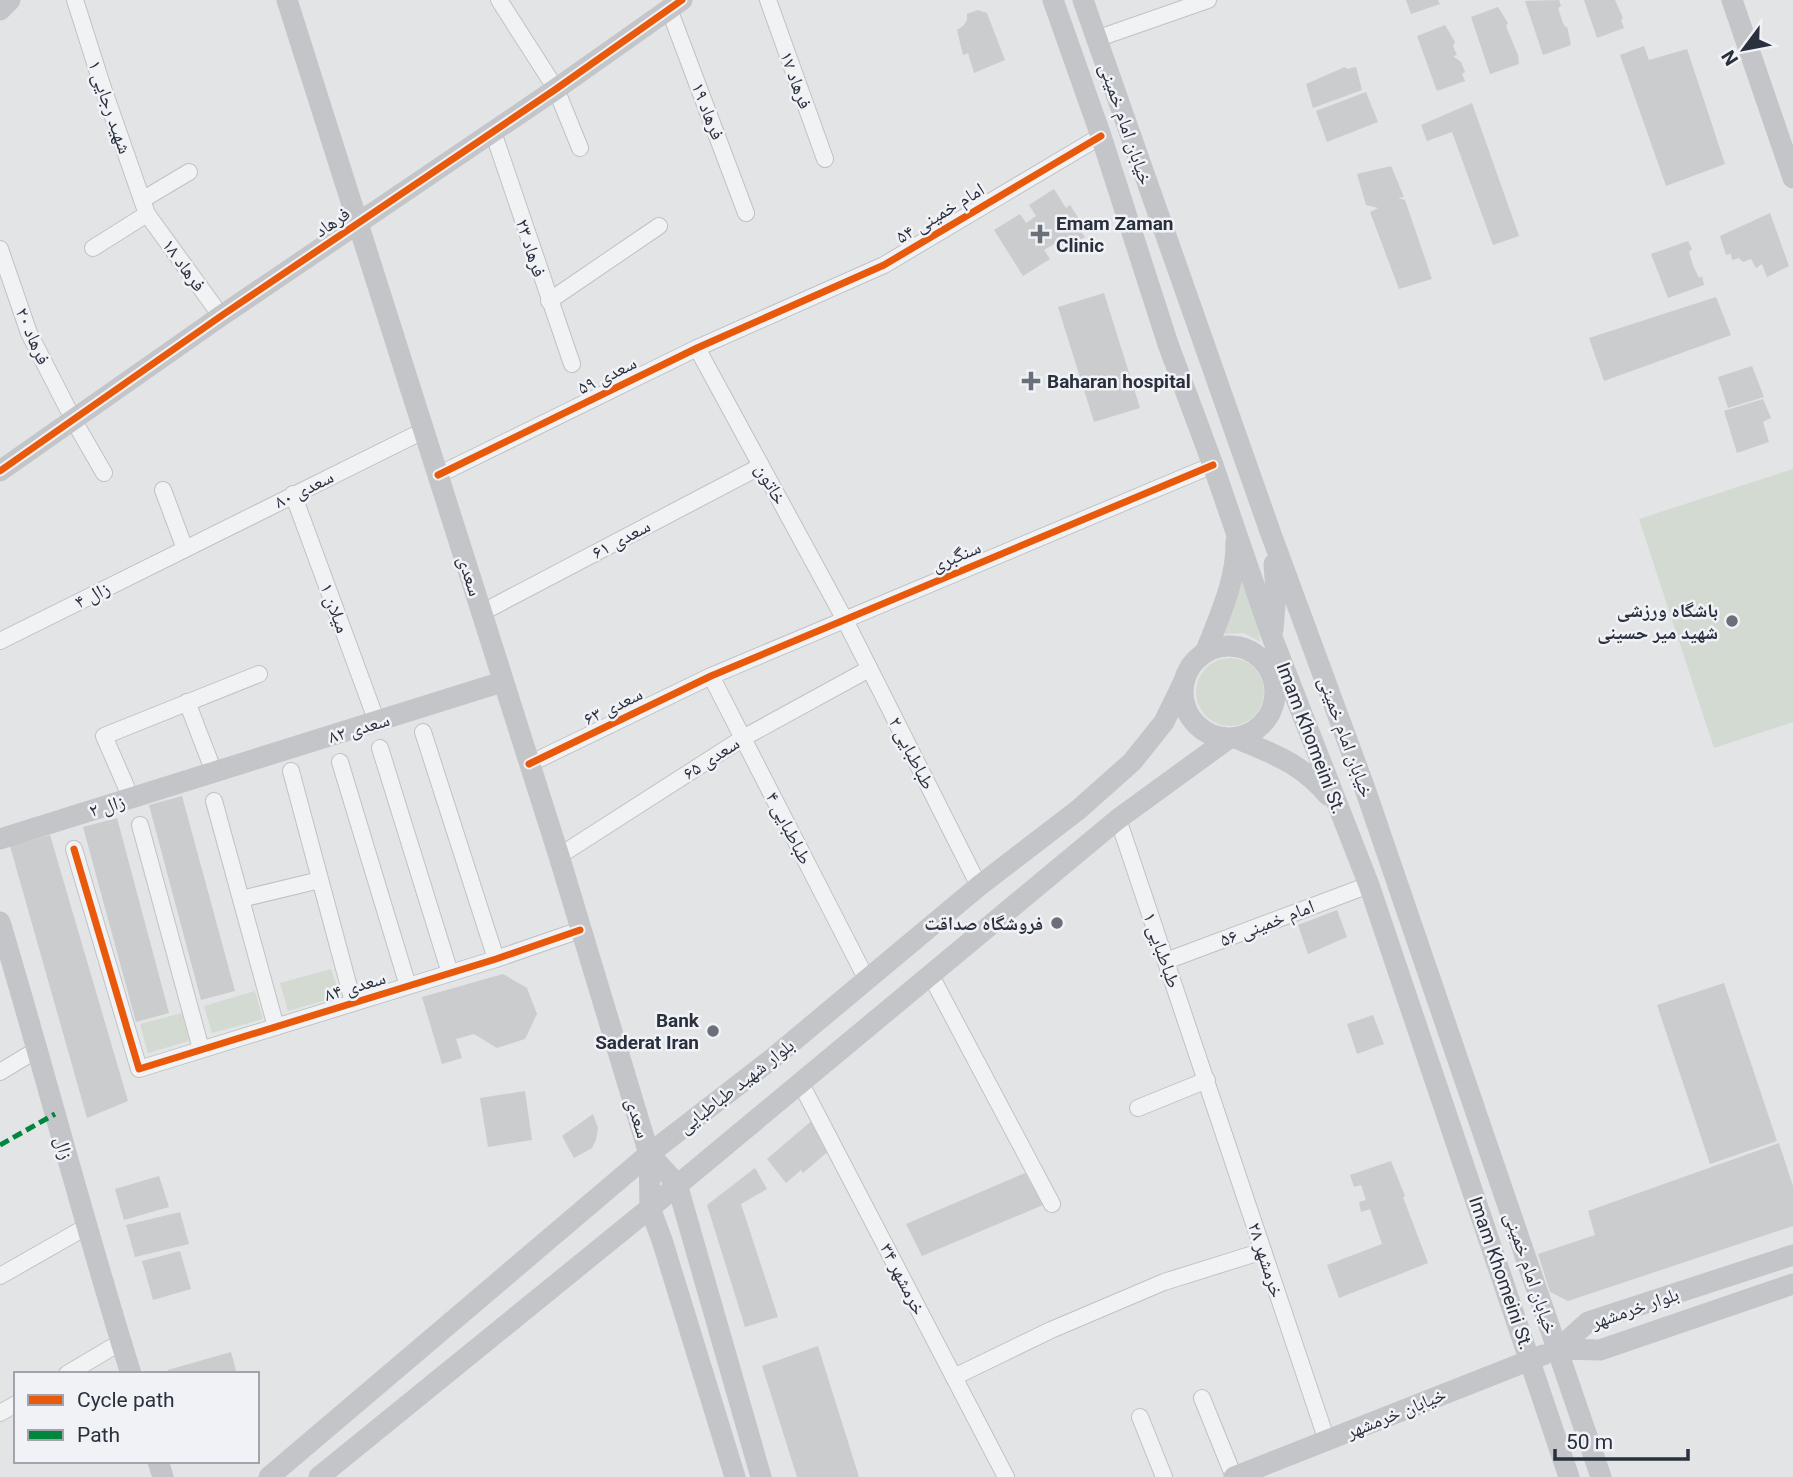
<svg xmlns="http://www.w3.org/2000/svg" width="1793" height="1477" viewBox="0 0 1793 1477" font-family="Roboto,'Noto Naskh Arabic',sans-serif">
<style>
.green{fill:#d2dad2}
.building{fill:#caccce}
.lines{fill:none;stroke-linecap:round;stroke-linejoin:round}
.street-casing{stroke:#c0c2c4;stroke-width:18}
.street{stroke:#f1f2f4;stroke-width:16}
.secondary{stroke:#c3c5c8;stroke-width:21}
.quiet{stroke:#00873e;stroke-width:5;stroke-dasharray:10 5;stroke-linecap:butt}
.cycleway-casing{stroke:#f0f2f6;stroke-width:11}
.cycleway{stroke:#e8590c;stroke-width:7}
.poi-dot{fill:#6a6f79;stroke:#f0f2f6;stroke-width:2.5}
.labels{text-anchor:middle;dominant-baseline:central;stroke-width:5;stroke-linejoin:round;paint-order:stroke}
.street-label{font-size:19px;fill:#2a303e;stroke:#f0f2f6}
.poi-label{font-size:19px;font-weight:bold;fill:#2a303e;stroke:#f0f2f6;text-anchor:end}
</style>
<rect width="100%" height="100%" fill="#e2e4e6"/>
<g class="green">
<path d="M1793,469v253l-79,26 -75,-229z"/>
<path d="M1243,576l13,27 4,39 -16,-9 -25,1z"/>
<circle cx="1230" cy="692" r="34"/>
<path d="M331,969l9,27 -52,15 -8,-28z"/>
<path d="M255,991l8,28 -51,14 -8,-27z"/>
<path d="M182,1013l7,28 -41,12 -8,-29z"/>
</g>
<g class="building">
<path d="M1406,0h32l2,4 -29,10z"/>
<path d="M1559,0l2,6 -3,2 5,15 3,5 1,-2 4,19 -28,10 -18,-54z"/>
<path d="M1584,0h31l8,18 -2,2 3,8 -27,10z"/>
<path d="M1498,7l10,16 -2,3 12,29 1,9 -29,10 -19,-57z"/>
<path d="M978,10l9,3 18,47 -31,13 -6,-20 -5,2 -6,-25 6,-4 4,-6v-6z"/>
<path d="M1445,25l10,17 -2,4 4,9 -4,1 8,6 4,10 -3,2 3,7 -28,10 -20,-55z"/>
<path d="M1644,46l5,14 38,-11 38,115 -59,22 -46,-131z"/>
<path d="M1345,67l2,2 9,-2 6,23 -49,18 -7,-24z"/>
<path d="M1366,92l12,30 -51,20 -11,-31z"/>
<path d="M1472,103l47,133 -26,9 -41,-113 -25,9 -6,-16z"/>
<path d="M1391,166l13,31 -6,1 7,2 27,79 -33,10 -29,-77 8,-4 -12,-3 -9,-31z"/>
<path d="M1054,189l12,19 4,-3 14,22 -4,3 5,7 -25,16 -6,-9 -10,6 6,9 -27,17 -29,-46 26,-16 6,9 10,-7 -7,-11z"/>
<path d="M1770,213l19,53 -22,11 -5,-13 -6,4 -5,-9 -8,3 -4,-4 -7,2 -1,-6 -5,1 -6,-19z"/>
<path d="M1688,241l4,8 -3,3 4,13 6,13 3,-2 2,9 -36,13 -17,-44z"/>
<path d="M1104,293l36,115 -46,14 -36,-115z"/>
<path d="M1716,297l15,38 -127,46 -15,-43z"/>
<path d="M1752,366l12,31 -36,11 -10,-31z"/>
<path d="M1763,399l8,19 -8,4 6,20 -32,11 -13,-42z"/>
<path d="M182,796l53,195 -34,9 -52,-195z"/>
<path d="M117,818l52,195 -33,9 -53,-195z"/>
<path d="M50,835l78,266 -41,17 -77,-272z"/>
<path d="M1337,910l10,27 -39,17 -10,-29z"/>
<path d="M503,974l24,14 10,26 -12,25 -28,9 -23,-14 -18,5 6,19 -20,6 -20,-67z"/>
<path d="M1724,983l53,158 -67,23 -53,-159z"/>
<path d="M1373,1015l11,29 -27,10 -10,-30z"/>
<path d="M525,1091l7,49 -44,7 -8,-49z"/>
<path d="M593,1114l5,14 -2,12 -4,8 -18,10 -12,-22z"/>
<path d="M816,1117l16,31 -29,25 -2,-3 -15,13 -19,-24z"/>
<path d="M1779,1143l14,43v40l-225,75 -18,-9 -12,-38 57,-19 -7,-24z"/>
<path d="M1391,1161l14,35 -2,1 25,66 -89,35 -12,-33 55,-21 -12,-35 -9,3 -2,-10 7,-2 -5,-15 -7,2 -4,-12z"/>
<path d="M755,1168l12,21 -26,15 37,113 -33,10 -38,-122z"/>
<path d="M1025,1173l18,32 -121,51 -16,-32z"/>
<path d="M159,1176l10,31 -45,13 -9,-31z"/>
<path d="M180,1212l9,32 -54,13 -9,-32z"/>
<path d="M180,1251l11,38 -38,11 -11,-39z"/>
<path d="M818,1346l41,131h-62l-35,-111z"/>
<path d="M231,1352l6,22h-68l-1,-4z"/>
</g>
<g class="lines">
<g class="street-casing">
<g id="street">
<path d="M75,0l28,88 44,126 74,102"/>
<path d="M499,0l57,89 24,59"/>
<path d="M768,0l57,159"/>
<path d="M669,9l77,204"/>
<path d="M1096,39l112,-39"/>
<path d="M493,132l79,232"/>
<path d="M142,200l47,-28"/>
<path d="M93,248l54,-34"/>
<path d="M0,249l29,84 45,88 30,52"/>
<path d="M549,301l110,-75"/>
<path d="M697,348l148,272 134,266"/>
<path d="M438,475l259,-127 187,-83 217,-129"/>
<path d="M163,490l22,59"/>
<path d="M293,494l84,228"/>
<path d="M481,613l280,-147"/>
<path d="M0,641l423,-210"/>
<path d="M711,676l156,304"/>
<path d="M187,702l27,70"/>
<path d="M423,732l73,227"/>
<path d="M380,748l70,225"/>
<path d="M340,762l68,224"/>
<path d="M529,764l182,-88 502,-211"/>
<path d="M291,771l62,231"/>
<path d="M131,798l-27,-62 155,-62"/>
<path d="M214,801l62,226"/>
<path d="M1118,819l209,622"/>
<path d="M140,825l61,224"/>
<path d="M74,849l65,220 357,-110 84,-29"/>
<path d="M559,856l184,-118 126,-69"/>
<path d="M241,899l79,-19"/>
<path d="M1166,961l203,-76"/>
<path d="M930,974l122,230"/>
<path d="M0,1072l38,-23"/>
<path d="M800,1082l206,395"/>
<path d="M1138,1108l69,-28"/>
<path d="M0,1276l86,-49"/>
<path d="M67,1374l54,-32"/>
<path d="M954,1377l97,-47 113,-48 99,-31"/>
<path d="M1202,1398l32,79"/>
<path d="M0,1413l16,-9"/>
<path d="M1140,1417l24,60"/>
</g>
</g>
<use href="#street" class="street"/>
<g class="secondary">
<path d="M287,0l272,856 90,298 1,54 12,32 73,237"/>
<path d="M1053,0l48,136 67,208 45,121 59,172 97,248 200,592"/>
<path d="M1083,0l188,534 93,252 237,691"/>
<path d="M1732,0l61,178"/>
<path d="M0,10l10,-10"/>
<path d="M0,471l221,-155 335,-227 126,-89"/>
<path d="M1273,630l3,-38 -2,-28"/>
<circle cx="1229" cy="692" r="46"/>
<path d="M1205,653c14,-36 32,-73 31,-112"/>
<path d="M1236,738c39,17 63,24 92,57"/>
<path d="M0,839l502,-157"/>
<path d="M0,922c45,150 84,302 131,452"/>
<path d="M649,1154l28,30 84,293"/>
<path d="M1793,1255l-205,67 -30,27 42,1 193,-66"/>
<path d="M158,1461l5,16"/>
<path d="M269,1477l380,-323 124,-96 206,-172 99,-76 54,-48 32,-40 20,-41"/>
<path d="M319,1477l331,-269 468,-389 110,-80"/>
<path d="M1234,1477l309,-122"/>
</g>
<path class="quiet" d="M0,1145l55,-31"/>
<g class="cycleway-casing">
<g id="cycleway">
<path d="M0,471l221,-155 335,-227 126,-89"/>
<path d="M438,475l259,-127 187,-83 217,-129"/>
<path d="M529,764l182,-88 502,-211"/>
<path d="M74,849l65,220 357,-110 84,-29"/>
</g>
</g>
<use href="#cycleway" class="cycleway"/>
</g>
<g class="poi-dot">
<path d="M1036.5 223.5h7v7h7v7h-7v7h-7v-7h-7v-7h7z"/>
<path d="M1027.5 370.5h7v7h7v7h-7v7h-7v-7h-7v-7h7z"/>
<circle cx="1732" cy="621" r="7"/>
<circle cx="1057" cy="923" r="7"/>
<circle cx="713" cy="1031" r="7"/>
</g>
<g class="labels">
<g class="street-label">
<text transform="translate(796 80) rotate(70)">فرهاد ۱۷</text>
<text transform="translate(110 107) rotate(71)">شهید رجایی ۱</text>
<text transform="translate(708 111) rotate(69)">فرهاد ۱۹</text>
<text transform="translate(1126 124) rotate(71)">خیابان امام خمینی</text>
<text transform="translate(940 213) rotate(-31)">امام خمینی ۵۴</text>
<text transform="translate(332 222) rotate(-34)">فرهاد</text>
<text transform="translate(531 248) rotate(72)">فرهاد ۲۳</text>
<text transform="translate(184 265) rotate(54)">فرهاد ۱۸</text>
<text transform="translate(33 336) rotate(67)">فرهاد ۲۰</text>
<text transform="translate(607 375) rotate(-26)">سعدی ۵۹</text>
<text transform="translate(771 484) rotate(61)">خاتون</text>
<text transform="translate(304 489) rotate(-26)">سعدی ۸۰</text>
<text transform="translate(621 539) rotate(-28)">سعدی ۶۱</text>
<text transform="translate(956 556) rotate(-23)">سنگبری</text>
<text transform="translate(470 576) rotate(73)">سعدی</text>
<text transform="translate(92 595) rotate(-27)">زال ۴</text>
<text transform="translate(335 608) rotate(70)">میلان ۱</text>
<text transform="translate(613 706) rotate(-26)">سعدی ۶۳</text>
<text transform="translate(359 728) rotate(-17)">سعدی ۸۲</text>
<text transform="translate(1346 737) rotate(70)">خیابان امام خمینی</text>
<text transform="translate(1311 738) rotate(69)">Imam Khomeini St.</text>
<text transform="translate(912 753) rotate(63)">طباطبایی ۲</text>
<text transform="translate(711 758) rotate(-33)">سعدی ۶۵</text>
<text transform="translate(107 806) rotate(-17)">زال ۲</text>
<text transform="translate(789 828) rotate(63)">طباطبایی ۴</text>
<text transform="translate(1267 923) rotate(-21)">امام خمینی ۵۶</text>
<text transform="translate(1162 950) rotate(71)">طباطبایی ۱</text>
<text transform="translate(355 986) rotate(-17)">سعدی ۸۴</text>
<text transform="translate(736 1086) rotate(-38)">بلوار شهید طباطبایی</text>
<text transform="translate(638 1118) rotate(73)">سعدی</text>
<text transform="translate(64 1148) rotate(75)">زال</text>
<text transform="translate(1266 1260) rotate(72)">خرمشهر ۲۸</text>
<text transform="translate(1501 1273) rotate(71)">Imam Khomeini St.</text>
<text transform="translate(1531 1273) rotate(71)">خیابان امام خمینی</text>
<text transform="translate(903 1279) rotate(63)">خرمشهر ۳۴</text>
<text transform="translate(1635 1308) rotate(-19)">بلوار خرمشهر</text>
<text transform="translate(1396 1413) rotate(-22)">خیابان خرمشهر</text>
</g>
<g class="poi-label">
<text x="1056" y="223" text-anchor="start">Emam Zaman<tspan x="1056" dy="22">Clinic</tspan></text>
<text x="1047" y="381" text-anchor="start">Baharan hospital</text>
<text x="1718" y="610">باشگاه ورزشی<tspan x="1718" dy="22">شهید میر حسینی</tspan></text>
<text x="1043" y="923">فروشگاه صداقت</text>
<text x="699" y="1020">Bank<tspan x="699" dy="22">Saderat Iran</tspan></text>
</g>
</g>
<rect x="14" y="1372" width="245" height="91" fill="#f0f2f6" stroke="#a1a4ac" stroke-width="2"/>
<rect x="28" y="1395" width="35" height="10" fill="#e8590c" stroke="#a1a4ac" stroke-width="2"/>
<text x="77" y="1407" font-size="21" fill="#2a303e">Cycle path</text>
<rect x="28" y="1430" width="35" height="10" fill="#00873e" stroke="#a1a4ac" stroke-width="2"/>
<text x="77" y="1442" font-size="21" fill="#2a303e">Path</text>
<g transform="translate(1744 49) rotate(238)" stroke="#f0f2f6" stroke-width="5" paint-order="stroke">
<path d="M0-5L12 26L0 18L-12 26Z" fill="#2a303e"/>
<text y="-10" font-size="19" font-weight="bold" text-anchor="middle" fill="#2a303e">N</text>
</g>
<path d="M1555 1449v10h133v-10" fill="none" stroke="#2a303e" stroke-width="3.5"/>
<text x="1566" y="1449" font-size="21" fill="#2a303e" stroke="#f0f2f6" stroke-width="5" paint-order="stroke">50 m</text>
</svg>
